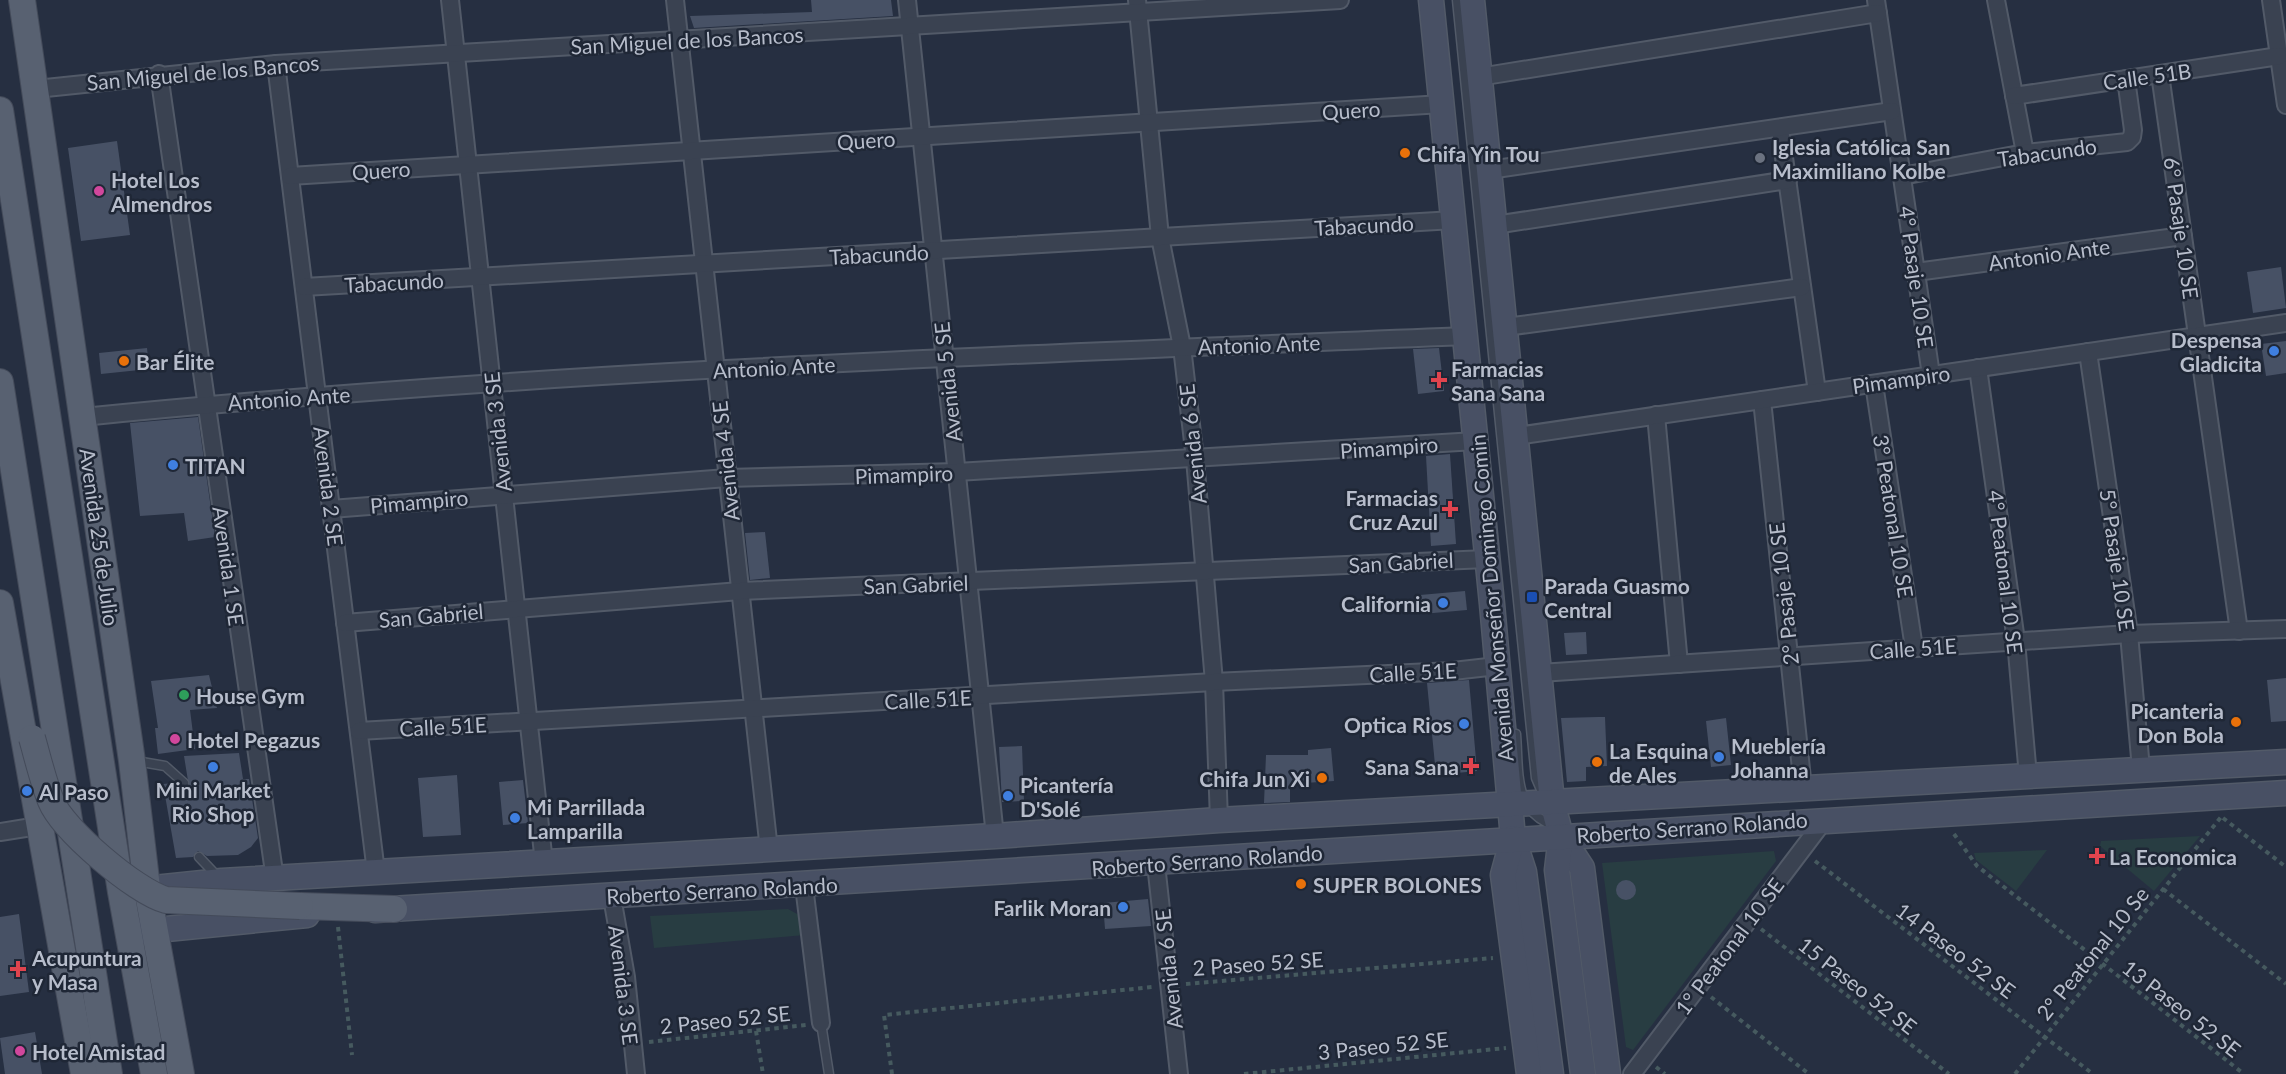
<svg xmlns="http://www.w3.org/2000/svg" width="2286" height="1074" viewBox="0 0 2286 1074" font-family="Lato,sans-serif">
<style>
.green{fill:#283d42}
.building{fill:#475165}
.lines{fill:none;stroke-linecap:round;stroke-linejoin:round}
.lane-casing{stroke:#525a68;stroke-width:11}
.street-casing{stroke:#525a68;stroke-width:20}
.secondary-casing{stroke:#525a68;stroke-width:27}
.primary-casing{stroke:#444b5a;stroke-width:28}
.path{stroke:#465a5f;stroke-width:4;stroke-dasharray:4.5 4.5;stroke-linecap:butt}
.lane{stroke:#3a4251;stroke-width:8}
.street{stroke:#3a4251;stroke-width:16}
.secondary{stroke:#485064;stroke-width:24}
.primary{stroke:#586171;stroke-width:26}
.primary-bridge-casing{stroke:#444b5a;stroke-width:28;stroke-linecap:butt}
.primary-bridge{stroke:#586171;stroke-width:26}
.food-dot{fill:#e8710a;stroke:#1f2736;stroke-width:2}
.worship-dot{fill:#6b7280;stroke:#1f2736;stroke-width:2}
.hotel-dot{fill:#d1479c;stroke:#1f2736;stroke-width:2}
.shop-dot{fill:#3f7fe0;stroke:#1f2736;stroke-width:2}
.health-dot{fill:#e0444e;stroke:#1f2736;stroke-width:2}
.transit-dot{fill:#1a4fb4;stroke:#1f2736;stroke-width:2}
.leisure-dot{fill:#2e9e5b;stroke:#1f2736;stroke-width:2}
.labels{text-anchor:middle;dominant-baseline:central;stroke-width:5;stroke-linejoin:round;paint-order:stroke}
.street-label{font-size:21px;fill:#b7bdcb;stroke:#1f2736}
.poi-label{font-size:21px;font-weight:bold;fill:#b7bdcb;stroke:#1f2736;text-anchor:start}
</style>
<rect width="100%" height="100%" fill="#262f41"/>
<g class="green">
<path d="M2200,836l-46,55 -54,-45 1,-5z"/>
<path d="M2047,850l-31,41 -40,-31 -2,-7z"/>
<path d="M1774,851l2,10 -143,189 -7,-3 -24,-184z"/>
<path d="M788,909l11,6 6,20 -151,13 -4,-32z"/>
</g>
<g class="building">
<path d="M811,0h80l2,16 -199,12 -4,-12 122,-4z"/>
<path d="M117,141l13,94 -49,6 -13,-93z"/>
<path d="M2281,267l5,41 -33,5 -6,-41z"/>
<path d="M2286,341v32l-20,3 -5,-32z"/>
<path d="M147,348l2,21 -48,5 -2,-21z"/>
<path d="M1439,348l5,43 -26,3 -5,-45z"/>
<path d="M198,417l17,120 -27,4 -4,-28 -44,3 -10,-93z"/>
<path d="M1450,454l6,90 -25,2 -5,-90z"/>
<path d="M765,532l5,46 -20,2 -5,-47z"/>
<path d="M1465,591l2,19 -45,4 -2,-19z"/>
<path d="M1586,632l1,22 -21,1 -2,-22z"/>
<path d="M209,675l8,33 -27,2 5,39 -37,5 -3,-26h3l-7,-47z"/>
<path d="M2286,678v43l-15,1 -4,-42z"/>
<path d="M1469,680l8,91 -41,4 -9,-92z"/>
<path d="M1598,717h7l2,49 -21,1v14l-19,1 -6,-64z"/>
<path d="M1726,718l5,47 -20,2 -5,-46z"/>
<path d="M1022,746l2,55 -22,1 -3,-55z"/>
<path d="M1331,748l3,33 -44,3v18l-26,1 2,-48h42v-5z"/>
<path d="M239,753l4,26h6l9,59 -7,9 -13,8 -31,1 -9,-5 -5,6 -17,1 -13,-74 11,-1 9,6 6,-2 -5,-31z"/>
<path d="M457,775l4,60 -38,2 -5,-59z"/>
<path d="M523,780l5,43 -25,2 -4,-43z"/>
<circle cx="1626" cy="890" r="10"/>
<path d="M1148,899l3,27 -46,3 -2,-26z"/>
<path d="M19,914l10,78 -29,4v-79z"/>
<path d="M35,1032l7,42h-37l-5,-36z"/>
</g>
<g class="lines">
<g class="lane-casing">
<g id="lane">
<path d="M1457,0l79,778 6,14"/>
<path d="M1516,734c3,38 -3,78 39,92"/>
<path d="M136,761l29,5 19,17"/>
<path d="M199,857l18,19"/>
<path d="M821,1023l8,51"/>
</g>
</g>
<g class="street-casing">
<g id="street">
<path d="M450,0l94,863"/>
<path d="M675,0l94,850"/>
<path d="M907,0l88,836"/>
<path d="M1137,0l23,237 22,110 13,112 19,223 5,138"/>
<path d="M1876,0l55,375"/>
<path d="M1996,0l29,153"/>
<path d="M2271,0l15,105"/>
<path d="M276,64l100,808"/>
<path d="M159,74l116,805"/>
<path d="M2160,74l79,557"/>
<path d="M1479,77l399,-64"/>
<path d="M36,89l240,-25 1064,-64"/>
<path d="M2014,96l265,-40"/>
<path d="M1780,129l37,263"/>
<path d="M1489,170l403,-59"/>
<path d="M290,176l1152,-72"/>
<path d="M1902,176l123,-23 102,-11 5,-5 1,-7 -7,-51"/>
<path d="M1495,225l293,-45"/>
<path d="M1916,272l267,-36"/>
<path d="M304,287l1150,-67"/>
<path d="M1506,327l296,-40"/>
<path d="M2088,352l41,282 12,135"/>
<path d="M1978,368l38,273 12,135"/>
<path d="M1874,384l40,264"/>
<path d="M1762,400l41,388"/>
<path d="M1656,415l23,249"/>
<path d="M83,417c459,-46 922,-62 1383,-81"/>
<path d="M1517,436l769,-113"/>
<path d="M331,509l396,-31 230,-6 519,-31"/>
<path d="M345,623l395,-32 747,-32"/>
<path d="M1540,673l589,-39 157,-5"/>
<path d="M359,731l855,-49 239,-11 44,-5"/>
<path d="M0,832l38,-6"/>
<path d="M1156,864l23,210"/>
<path d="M804,886l17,137"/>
<path d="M612,897l14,80 10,97"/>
<path d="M1632,1074l194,-256"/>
</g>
</g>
<g class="secondary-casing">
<g id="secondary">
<path d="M1431,0l61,604 21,234 11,34 27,202"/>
<path d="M1472,0l80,802 9,34 21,32 26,206"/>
<path d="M1561,836l-4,34 26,204"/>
<path d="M1513,838l-10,37 26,199"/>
<path d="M135,890l87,-9 773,-45 224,-16 1067,-58"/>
<path d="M375,910c637,-36 1274,-82 1911,-117"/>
<path d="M136,932l171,-17"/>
</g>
</g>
<g class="primary-casing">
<g id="primary">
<path d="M22,0l110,761 15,127 34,186"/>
<path d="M0,110l121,782 33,182"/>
<path d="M0,382l109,692"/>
<path d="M0,603l84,471"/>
<path d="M300,906l94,3"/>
</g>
</g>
<g class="path">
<path d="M2223,818l63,49"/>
<path d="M1954,834l23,32 267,208"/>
<path d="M1815,861l278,213"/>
<path d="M2163,889l123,95"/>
<path d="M338,927l14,128"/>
<path d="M1761,929l188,145"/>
<path d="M1186,984l307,-26"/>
<path d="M1711,997l98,77"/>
<path d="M756,1031l7,43"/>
<path d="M649,1042l157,-17"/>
<path d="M1656,1067l9,7"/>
<path d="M892,1074l-8,-59 268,-28"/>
<path d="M1244,1074l262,-26"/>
<path d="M2015,1074l206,-257"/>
</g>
<use href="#lane" class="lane"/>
<use href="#street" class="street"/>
<use href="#secondary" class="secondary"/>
<use href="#primary" class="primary"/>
<g class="primary-bridge-casing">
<path id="primary-bridge" d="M32,738c6,21 11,43 19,63 12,29 85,91 115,99l134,6"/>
</g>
<use href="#primary-bridge" class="primary-bridge"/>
</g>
<g class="food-dot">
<circle cx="1405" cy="153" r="6"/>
<circle cx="124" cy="361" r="6"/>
<circle cx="2236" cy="722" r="6"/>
<circle cx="1597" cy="762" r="6"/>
<circle cx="1322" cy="778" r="6"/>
<circle cx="1301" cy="884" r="6"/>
</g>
<circle class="worship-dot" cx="1760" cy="158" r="6"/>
<g class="hotel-dot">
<circle cx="99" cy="191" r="6"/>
<circle cx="175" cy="739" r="6"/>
<circle cx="20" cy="1051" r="6"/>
</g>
<g class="shop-dot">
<circle cx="2274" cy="351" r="6"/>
<circle cx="173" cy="465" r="6"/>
<circle cx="1443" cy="603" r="6"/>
<circle cx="1464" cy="724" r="6"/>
<circle cx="1719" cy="757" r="6"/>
<circle cx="213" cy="767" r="6"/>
<circle cx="27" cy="791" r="6"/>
<circle cx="1008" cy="796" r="6"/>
<circle cx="515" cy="818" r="6"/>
<circle cx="1123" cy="907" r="6"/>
</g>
<g class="health-dot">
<path d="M1436 371h6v6h6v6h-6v6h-6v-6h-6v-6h6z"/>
<path d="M1447 500h6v6h6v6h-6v6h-6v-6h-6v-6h6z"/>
<path d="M1468 757h6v6h6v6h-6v6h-6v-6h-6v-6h6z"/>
<path d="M2094 847h6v6h6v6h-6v6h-6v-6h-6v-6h6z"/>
<path d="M15 960h6v6h6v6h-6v6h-6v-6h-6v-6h6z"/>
</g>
<rect class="transit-dot" x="1526" y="591" width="12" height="12" rx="3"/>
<circle class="leisure-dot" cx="184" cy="695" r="6"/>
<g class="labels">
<g class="street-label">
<text transform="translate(687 40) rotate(-3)">San Miguel de los Bancos</text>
<text transform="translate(203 72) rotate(-5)">San Miguel de los Bancos</text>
<text transform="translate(2147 76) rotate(-8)">Calle 51B</text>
<text transform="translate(1351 110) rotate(-4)">Quero</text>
<text transform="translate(866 140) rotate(-4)">Quero</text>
<text transform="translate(2047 152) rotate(-8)">Tabacundo</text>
<text transform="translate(381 170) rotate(-4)">Quero</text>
<text transform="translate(1364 225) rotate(-3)">Tabacundo</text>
<text transform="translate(2182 228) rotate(82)">6° Pasaje 10 SE</text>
<text transform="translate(879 254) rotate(-3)">Tabacundo</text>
<text transform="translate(2049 254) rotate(-8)">Antonio Ante</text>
<text transform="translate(1917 277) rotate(82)">4° Pasaje 10 SE</text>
<text transform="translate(394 282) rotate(-3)">Tabacundo</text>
<text transform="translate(1259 344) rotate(-2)">Antonio Ante</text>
<text transform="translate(774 367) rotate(-3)">Antonio Ante</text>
<text transform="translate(1901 379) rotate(-8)">Pimampiro</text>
<text transform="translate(947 382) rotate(-96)">Avenida 5 SE</text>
<text transform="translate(289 398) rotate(-4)">Antonio Ante</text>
<text transform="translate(497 432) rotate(-96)">Avenida 3 SE</text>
<text transform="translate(1192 444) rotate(-96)">Avenida 6 SE</text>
<text transform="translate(1389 447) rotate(-4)">Pimampiro</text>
<text transform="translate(725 461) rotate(-96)">Avenida 4 SE</text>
<text transform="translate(904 474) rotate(-2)">Pimampiro</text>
<text transform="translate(329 486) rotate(83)">Avenida 2 SE</text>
<text transform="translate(419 501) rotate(-5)">Pimampiro</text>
<text transform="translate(1894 516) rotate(81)">3° Peatonal 10 SE</text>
<text transform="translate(100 537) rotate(82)">Avenida 25 de Julio</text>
<text transform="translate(2118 560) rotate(82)">5° Pasaje 10 SE</text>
<text transform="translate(1401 562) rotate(-3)">San Gabriel</text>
<text transform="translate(229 566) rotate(82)">Avenida 1 SE</text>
<text transform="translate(2006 572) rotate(83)">4° Peatonal 10 SE</text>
<text transform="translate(916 584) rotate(-2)">San Gabriel</text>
<text transform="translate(1783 594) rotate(-96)">2° Pasaje 10 SE</text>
<text transform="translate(1491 598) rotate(-95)">Avenida Monseñor Domingo Comin</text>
<text transform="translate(431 615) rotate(-5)">San Gabriel</text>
<text transform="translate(1913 648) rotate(-4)">Calle 51E</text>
<text transform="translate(1413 672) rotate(-3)">Calle 51E</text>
<text transform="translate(928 699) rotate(-3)">Calle 51E</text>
<text transform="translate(443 726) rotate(-3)">Calle 51E</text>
<text transform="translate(1692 827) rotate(-4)">Roberto Serrano Rolando</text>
<text transform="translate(1207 860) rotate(-4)">Roberto Serrano Rolando</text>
<text transform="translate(722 890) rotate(-3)">Roberto Serrano Rolando</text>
<text transform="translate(1729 946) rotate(-53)">1° Peatonal 10 SE</text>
<text transform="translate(1956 950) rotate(37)">14 Paseo 52 SE</text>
<text transform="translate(2092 953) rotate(-51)">2° Peatonal 10 Se</text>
<text transform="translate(1258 963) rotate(-4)">2 Paseo 52 SE</text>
<text transform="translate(1168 969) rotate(-96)">Avenida 6 SE</text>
<text transform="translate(624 985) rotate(83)">Avenida 3 SE</text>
<text transform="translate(1858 985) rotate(38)">15 Paseo 52 SE</text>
<text transform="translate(2182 1008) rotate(38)">13 Paseo 52 SE</text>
<text transform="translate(725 1019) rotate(-6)">2 Paseo 52 SE</text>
<text transform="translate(1383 1045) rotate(-6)">3 Paseo 52 SE</text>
</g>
<g class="poi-label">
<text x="1772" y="146">Iglesia Católica San<tspan x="1772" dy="24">Maximiliano Kolbe</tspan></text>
<text x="1417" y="153">Chifa Yin Tou</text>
<text x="111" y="179">Hotel Los<tspan x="111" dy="24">Almendros</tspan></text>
<text x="2262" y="339" text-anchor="end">Despensa<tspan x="2262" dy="24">Gladicita</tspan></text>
<text x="136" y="361">Bar Élite</text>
<text x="1451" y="368">Farmacias<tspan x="1451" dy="24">Sana Sana</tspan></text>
<text x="185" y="465">TITAN</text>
<text x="1438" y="497" text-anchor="end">Farmacias<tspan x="1438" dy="24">Cruz Azul</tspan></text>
<text x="1544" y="585">Parada Guasmo<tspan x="1544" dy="24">Central</tspan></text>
<text x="1431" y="603" text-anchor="end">California</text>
<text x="196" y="695">House Gym</text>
<text x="2224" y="710" text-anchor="end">Picanteria<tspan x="2224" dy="24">Don Bola</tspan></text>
<text x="1452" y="724" text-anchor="end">Optica Rios</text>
<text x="187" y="739">Hotel Pegazus</text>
<text x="1731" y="745">Mueblería<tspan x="1731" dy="24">Johanna</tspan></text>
<text x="1609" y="750">La Esquina<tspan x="1609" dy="24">de Ales</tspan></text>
<text x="1459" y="766" text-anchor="end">Sana Sana</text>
<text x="1310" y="778" text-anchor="end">Chifa Jun Xi</text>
<text x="1020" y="784">Picantería<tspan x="1020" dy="24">D'Solé</tspan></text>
<text x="213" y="789" text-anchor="middle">Mini Market<tspan x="213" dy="24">Rio Shop</tspan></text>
<text x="39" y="791">Al Paso</text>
<text x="527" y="806">Mi Parrillada<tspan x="527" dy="24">Lamparilla</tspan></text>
<text x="2109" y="856">La Economica</text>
<text x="1313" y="884">SUPER BOLONES</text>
<text x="1111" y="907" text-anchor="end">Farlik Moran</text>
<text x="32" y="957">Acupuntura<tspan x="32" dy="24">y Masa</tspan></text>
<text x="32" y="1051">Hotel Amistad</text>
</g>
</g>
</svg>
